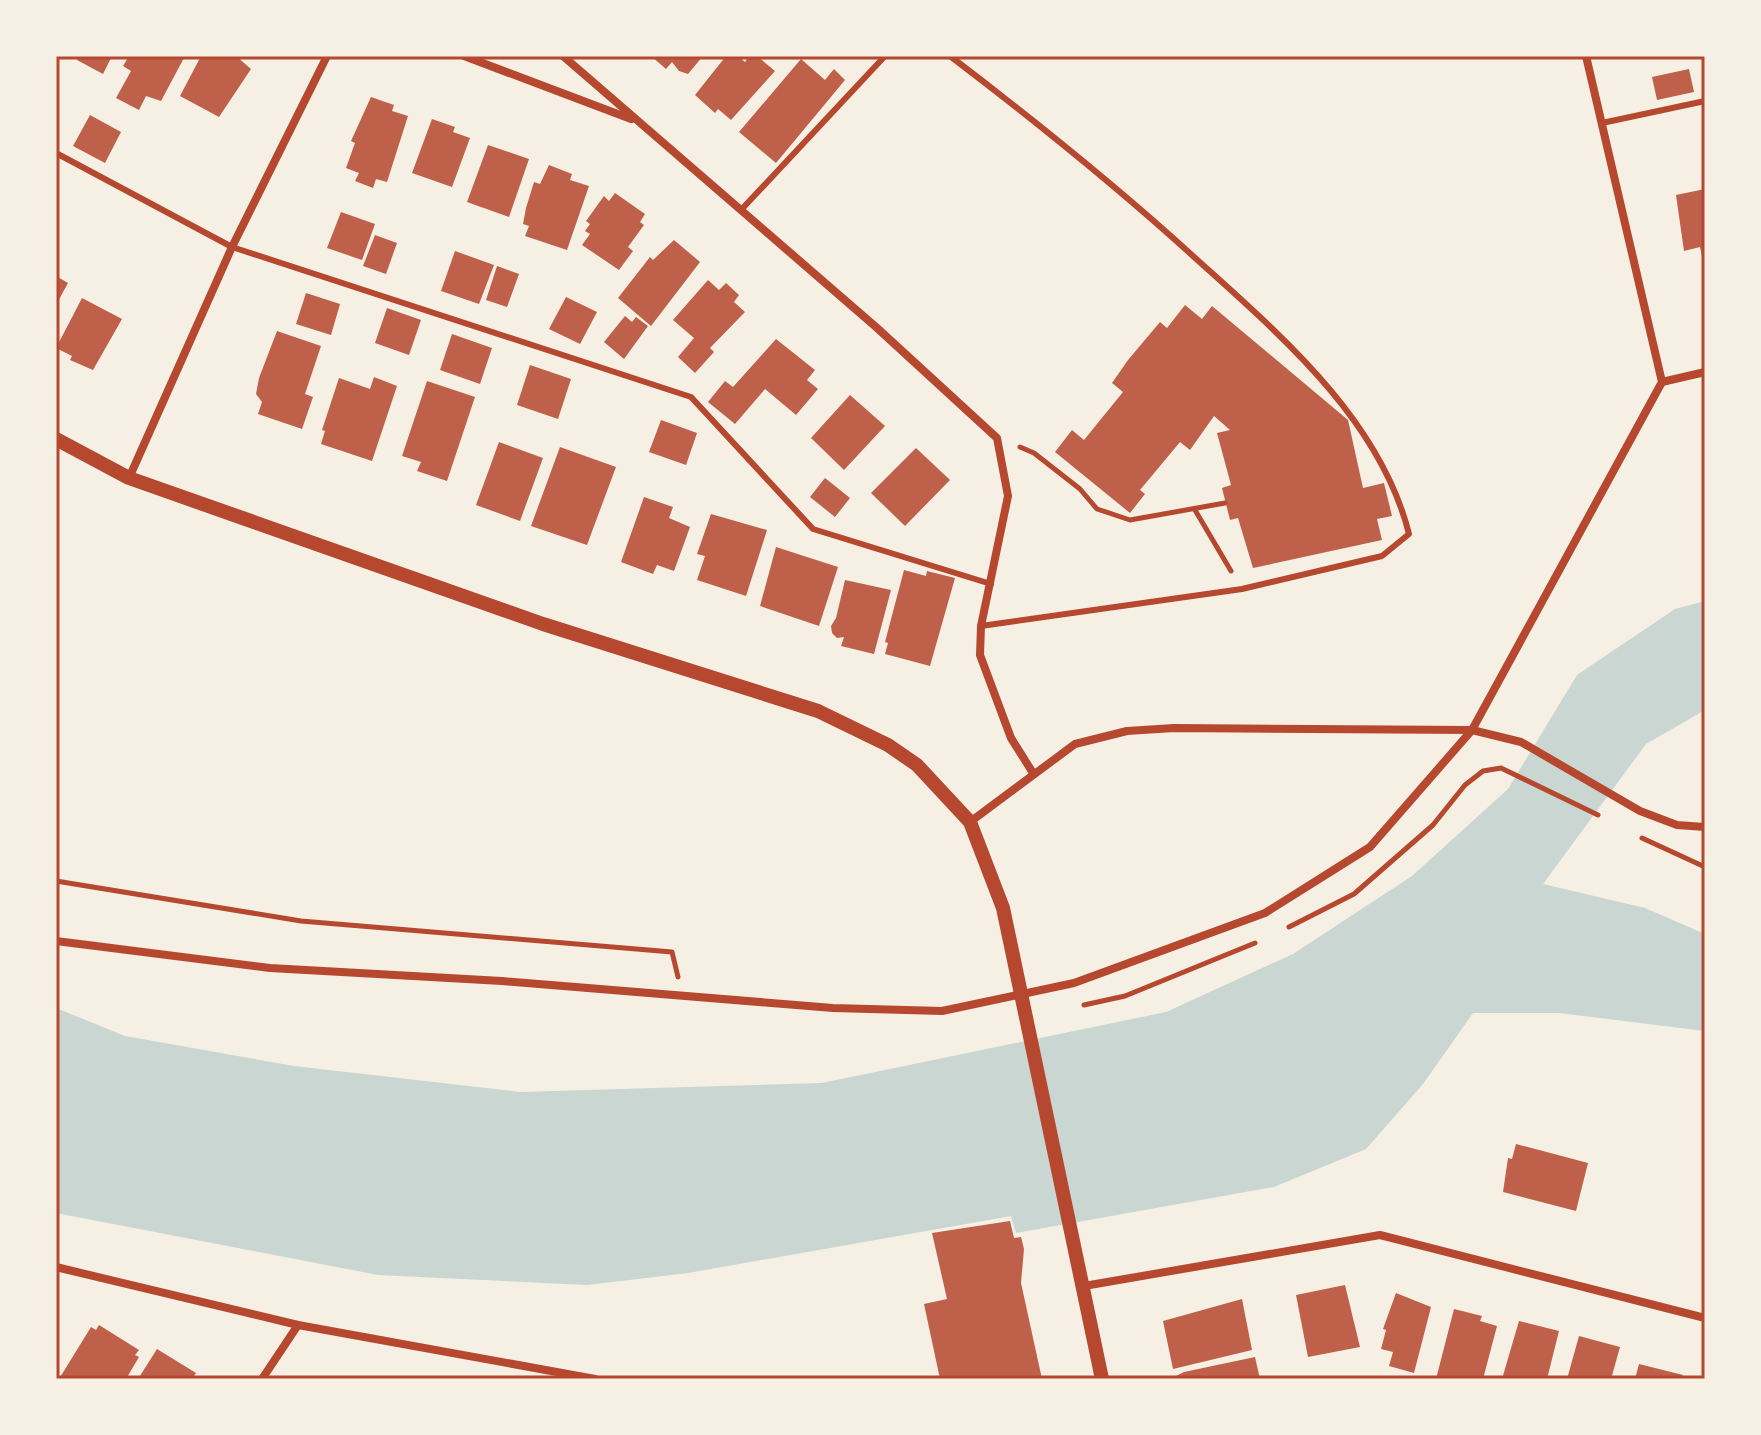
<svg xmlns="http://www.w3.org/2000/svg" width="1761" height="1435" viewBox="0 0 1761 1435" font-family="Ubuntu,sans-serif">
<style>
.water{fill:#c9d6d2}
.building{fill:#bf614a}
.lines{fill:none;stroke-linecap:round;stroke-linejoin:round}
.path{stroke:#b5482f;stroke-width:5}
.service{stroke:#b5482f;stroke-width:6}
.minor{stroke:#b5482f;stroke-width:8}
.tertiary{stroke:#b5482f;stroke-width:14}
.neatline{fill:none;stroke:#b5482f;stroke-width:3}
</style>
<rect width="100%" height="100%" fill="#f6efe4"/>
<path class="water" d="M1705,601v109l-59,34 -103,140 102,24 60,26v97l-146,-18h-86l-50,71 -57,65 -92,38 -258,46 -5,-17 -323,57 -101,12 -209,-10 -322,-62v-205l69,28 169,30 226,26 302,-9 344,-71 127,-58 119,-78 96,-87 69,-114 98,-66z"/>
<g class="building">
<path d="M79,56h33l-9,18 -26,-14z"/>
<path d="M129,56h56l-24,45 -15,-5 -7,14 -23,-12 15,-27 -8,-5z"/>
<path d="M201,56h35l15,13 -32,48 -39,-21z"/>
<path d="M651,56h52l-15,18 -9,-3 -7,-9 -6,7z"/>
<path d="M726,56h12l7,6 4,-6h8l18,15 -44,49 -13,-11 -3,4 -20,-18z"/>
<path d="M801,59l24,21 9,-11 11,11 -69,83 -37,-31z"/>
<path d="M1689,69l5,23 -37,8 -5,-23z"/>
<path d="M371,97l23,8 -2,6 16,5 -21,66 -11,-3 -3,9 -18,-7 4,-8 -13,-5 9,-25 -4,-2z"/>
<path d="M90,115l31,17 -16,31 -32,-17z"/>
<path d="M432,119l23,8 -2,5 17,6 -18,49 -40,-14z"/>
<path d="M488,145l41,14 -20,58 -42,-15z"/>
<path d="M549,165l23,9 -2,6 19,6 -22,64 -42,-14 4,-10 -6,-2 3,-16 8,-26 6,2z"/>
<path d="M1705,189v76h-1l-4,-18 -16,4 -8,-56z"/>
<path d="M615,193l30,21 -5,8 4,3 -16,22 5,4 -14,19 -37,-25 8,-11 -5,-3 5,-7 -4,-3 18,-25 5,5z"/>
<path d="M341,212l34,12 -13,36 -35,-12z"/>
<path d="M375,235l22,8 -11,31 -23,-8z"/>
<path d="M674,240l26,22 -49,64 -33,-28 32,-41 3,3z"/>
<path d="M455,251l39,14 -15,39 -38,-13z"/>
<path d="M497,266l22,8 -12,33 -21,-7z"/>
<path d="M56,276l12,7 -12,22z"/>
<path d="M708,280l11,10 7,-7 13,12 -5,7 11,10 -35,36 4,4 -19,21 -17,-16 16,-19 -21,-18z"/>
<path d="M306,293l34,11 -9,31 -35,-11z"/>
<path d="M566,297l31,15 -17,32 -31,-15z"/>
<path d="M82,298l40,21 -29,51 -23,-10 2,-4 -16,-8z"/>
<path d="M1185,305l17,14 10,-13 136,114 15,68 21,-5 8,33 -15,3 5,21 -129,28 -15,-50 -8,2 -8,-32 9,-3 -14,-52 13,-3 -16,-14 -24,34 -10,-8 -40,48 5,4 -15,19 -75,-61 17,-22 12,10 39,-48 -11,-9 16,-23 32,-38 7,6z"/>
<path d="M387,308l34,12 -12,35 -34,-12z"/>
<path d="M625,316l7,6 4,-5 12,9 -24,33 -20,-17z"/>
<path d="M277,331l44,15 -16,48 8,3 -11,32 -44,-15 4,-12 -6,-8 3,-16z"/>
<path d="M452,334l40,14 -12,36 -40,-14z"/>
<path d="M776,339l39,31 -8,10 11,9 -22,26 -31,-26 -30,35 -27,-22 17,-21 8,6z"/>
<path d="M530,365l41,14 -13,40 -41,-14z"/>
<path d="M374,377l23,9 -25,75 -51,-17 4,-13 -3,-1 17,-52 31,11z"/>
<path d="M427,381l48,16 -28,84 -30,-10 4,-9 -19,-6z"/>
<path d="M850,395l35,31 -41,44 -33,-32z"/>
<path d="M661,420l36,13 -11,32 -37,-13z"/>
<path d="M499,442l44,16 -23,63 -44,-16z"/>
<path d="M560,447l56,20 -29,78 -56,-19z"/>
<path d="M916,448l34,32 -45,46 -34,-33z"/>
<path d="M825,478l25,20 -15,19 -25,-20z"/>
<path d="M644,497l29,10 -4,11 21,9 -16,44 -17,-6 -4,9 -32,-12z"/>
<path d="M711,514l56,16 -21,66 -49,-16 8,-24 -8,-2z"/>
<path d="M776,547l62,20 -19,59 -59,-20z"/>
<path d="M904,570l22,6 1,-5 28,7 -25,88 -45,-12 3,-11 -3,-1z"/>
<path d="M845,580l46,10 -17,64 -33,-8 3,-9 -7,1 -5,-5 -1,-7 5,-8z"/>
<path d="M1516,1144l72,19 -12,48 -73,-19 5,-34 4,1z"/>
<path d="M1010,1221l4,17 7,-1 3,12 -3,34 21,96h-102l-16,-75 23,-5 -15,-66z"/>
<path d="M1345,1285l15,62 -52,10 -12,-62z"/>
<path d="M1396,1293l35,14 -17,66 -25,-7 4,-14 -12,-3 5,-19 -3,-1z"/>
<path d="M1242,1299l10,51 -79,19 -10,-48z"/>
<path d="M1454,1309l28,7 -2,5 17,5 -14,53h-47z"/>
<path d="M1519,1321l40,10 -12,48h-45z"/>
<path d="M99,1325l40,25 -4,5 4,2 -13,22h-67l32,-52 5,3z"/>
<path d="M1579,1336l41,11 -9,32h-44z"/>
<path d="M157,1349l39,24 -4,6h-54z"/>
<path d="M1255,1357l5,22h-90l14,-7z"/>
<path d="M1639,1364l44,11 -1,4h-47z"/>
</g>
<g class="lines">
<g class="path">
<path d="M1020,447l14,6 46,36 17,20 33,11 95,-17"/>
<path d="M1195,510l36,61"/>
<path d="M1642,838l63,29"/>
<path d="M56,881l245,40 371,31 6,25"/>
<path d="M1289,927l65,-33 79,-69 32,-40 18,-14 18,-3 97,47"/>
<path d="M1084,1005l41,-9 130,-53"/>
</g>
<g class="service">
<path d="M950,56c84,64 165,129 243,200 85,77 187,162 216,278l-27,22 -140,33 -261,37"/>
<path d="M1602,123l103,-22"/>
<path d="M56,153l176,94 459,150 122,132 178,55"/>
<path d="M741,210l144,-154"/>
</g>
<g class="minor">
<path d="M464,56l167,63"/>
<path d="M563,56l313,271 121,111 11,58 -27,130 -1,29 31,83 22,35"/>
<path d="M1662,382l43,-10"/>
<path d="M129,478l103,-231 95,-191"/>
<path d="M970,822l105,-78 52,-13 47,-3 298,2 49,12 119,69 37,14 28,2"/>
<path d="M56,941l214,27 232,13 331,27 109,3 132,-28 191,-70 105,-66 102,-117 190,-348 -76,-326"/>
<path d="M56,1267l242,58 297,54"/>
<path d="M1084,1286l296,-51 325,83"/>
<path d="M262,1379l36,-54"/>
</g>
<path class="tertiary" d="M56,439l73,39 414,146 275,87 70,34 29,20 53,57 33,86 99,471"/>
</g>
<rect width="1761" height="1435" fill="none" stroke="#f6efe4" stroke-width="116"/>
<rect x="58" y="58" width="1645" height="1319" class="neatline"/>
</svg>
